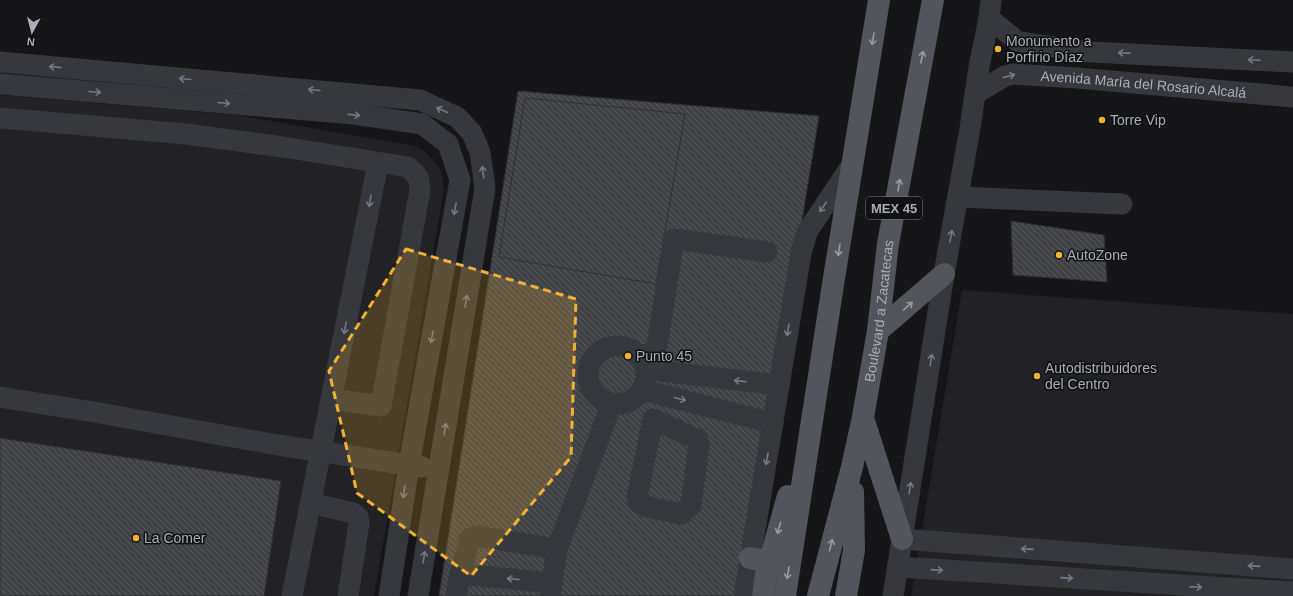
<svg xmlns="http://www.w3.org/2000/svg" width="1293" height="596" viewBox="0 0 1293 596" font-family="Helvetica,sans-serif">
<style>
.built{fill:#222225}
.building{fill:url(#building-back-hatch);stroke:#303034}
.lines{fill:none;stroke-linecap:round;stroke-linejoin:round}
.minor{stroke:#37383d;stroke-width:21}
.major{stroke:#53555c;stroke-width:22}
.oneway{stroke:#979ba6}
.oneway2{stroke:#757881}
.marked{fill:#f2b134;fill-opacity:0.2;stroke:#f2b134;stroke-width:3;stroke-dasharray:8 5;stroke-linejoin:round}
.poi-dot{fill:#f2b134;stroke:#111113;stroke-width:1.5}
.labels{text-anchor:middle;dominant-baseline:central;stroke-width:3;stroke-linejoin:round;paint-order:stroke}
.shield{fill:#111113;stroke:#7b7e86;stroke-width:1}
.shield-label{font-size:13px;font-weight:bold;fill:#a8adb8}
.poi-label{font-size:14px;fill:#a8adb8;stroke:#111113;text-anchor:start}
.street-label{font-size:14px;fill:#a8adb8;stroke:#111113}
</style>
<defs>
<pattern id="building-back-hatch" width="6" height="6" patternUnits="userSpaceOnUse"><rect width="6" height="6" fill="#404145"/><path d="M-1 5l2 2M0 0l6 6M5-1l2 2" fill="none" stroke="#595a5e"/></pattern>
</defs>
<rect width="100%" height="100%" fill="#161618"/>
<g class="built">
<path d="M0,95l236,20 174,30 8,2 7,5 10,10 5,7 2,7 2,13 -70,407h-374z"/>
<path d="M962,290l331,24v282h-382z"/>
</g>
<g class="building">
<path d="M518,91l301,25 -78,480h-302z"/>
<path d="M525,98l160,16 -29,170 -157,-27z"/>
<path d="M1011,221l93,14 3,47 -94,-7z"/>
<path d="M0,438l281,43 -17,115h-264z"/>
</g>
<g class="lines">
<g class="minor">
<path d="M991,0l-2,18 28,23 15,3 58,8 203,10"/>
<path d="M0,62l420,38 37,17 15,16 8,19 5,36 -67,408"/>
<path d="M0,84l354,30 68,10 26,20 12,36 -51,285 -20,131"/>
<path id="s1" d="M975,94l30,-18 8,-2 64,4 216,19"/>
<path d="M0,118l186,16 97,13 125,20 10,10 2,13 -39,216 -50,-7"/>
<path d="M959,197l163,7"/>
<circle cx="617" cy="375" r="29"/>
<path d="M640,356l13,-4 4,-6 17,-107 93,13"/>
<path d="M644,365l16,6 119,14"/>
<path d="M642,390l131,33"/>
<path d="M0,397l94,15 184,33 144,22"/>
<path d="M653,419l41,19 4,2 1,5 -8,60 -10,9 -37,-8 -5,-3 -2,-6z"/>
<path d="M311,503l42,10 5,4 1,6 -11,73"/>
<path d="M902,539l391,30"/>
<path d="M898,567l395,25"/>
<path d="M460,574l92,9"/>
<path d="M292,596l86,-433"/>
<path d="M456,596l4,-22 10,-35 6,-3 81,13"/>
<path d="M550,596l7,-47 55,-146"/>
<path d="M744,596l57,-343 6,-21 46,-69"/>
<path d="M893,596l51,-322 26,-146 9,-61 10,-49"/>
</g>
<g class="major">
<path d="M878,331l66,-57"/>
<path d="M863,418l39,121"/>
<path d="M750,558l20,4"/>
<path d="M763,596l3,-21 22,-79"/>
<path d="M785,596l49,-318 45,-278"/>
<path id="s2" d="M818,596l34,-129 11,-50 15,-86 10,-87 45,-244"/>
<path d="M846,596l8,-46 -1,-58"/>
</g>
</g>
<defs><path id="oneway-shaft" d="M-6 0H5M1.5-3L5.5 0L1.5 3" fill="none" stroke-width="1.6" stroke-linecap="round" stroke-linejoin="round"/></defs>
<g class="oneway">
<use href="#oneway-shaft" transform="translate(873 39) rotate(99)"/>
<use href="#oneway-shaft" transform="translate(922 57) rotate(-79)"/>
<use href="#oneway-shaft" transform="translate(899 185) rotate(-80)"/>
<use href="#oneway-shaft" transform="translate(839 250) rotate(99)"/>
<use href="#oneway-shaft" transform="translate(908 306) rotate(-41)"/>
<use href="#oneway-shaft" transform="translate(779 528) rotate(106)"/>
<use href="#oneway-shaft" transform="translate(831 545) rotate(-75)"/>
<use href="#oneway-shaft" transform="translate(788 573) rotate(99)"/>
</g>
<g class="oneway2">
<use href="#oneway-shaft" transform="translate(1124 53) rotate(-177)"/>
<use href="#oneway-shaft" transform="translate(1254 60) rotate(-177)"/>
<use href="#oneway-shaft" transform="translate(55 67) rotate(-175)"/>
<use href="#oneway-shaft" transform="translate(1009 76) rotate(-15)"/>
<use href="#oneway-shaft" transform="translate(185 79) rotate(-175)"/>
<use href="#oneway-shaft" transform="translate(314 90) rotate(-175)"/>
<use href="#oneway-shaft" transform="translate(95 92) rotate(5)"/>
<use href="#oneway-shaft" transform="translate(224 103) rotate(5)"/>
<use href="#oneway-shaft" transform="translate(442 110) rotate(-156)"/>
<use href="#oneway-shaft" transform="translate(354 115) rotate(7)"/>
<use href="#oneway-shaft" transform="translate(483 172) rotate(-97)"/>
<use href="#oneway-shaft" transform="translate(370 201) rotate(101)"/>
<use href="#oneway-shaft" transform="translate(823 207) rotate(124)"/>
<use href="#oneway-shaft" transform="translate(455 209) rotate(100)"/>
<use href="#oneway-shaft" transform="translate(951 236) rotate(-80)"/>
<use href="#oneway-shaft" transform="translate(466 301) rotate(-81)"/>
<use href="#oneway-shaft" transform="translate(345 328) rotate(101)"/>
<use href="#oneway-shaft" transform="translate(788 330) rotate(99)"/>
<use href="#oneway-shaft" transform="translate(432 337) rotate(100)"/>
<use href="#oneway-shaft" transform="translate(931 360) rotate(-81)"/>
<use href="#oneway-shaft" transform="translate(740 381) rotate(-173)"/>
<use href="#oneway-shaft" transform="translate(680 399) rotate(14)"/>
<use href="#oneway-shaft" transform="translate(445 429) rotate(-81)"/>
<use href="#oneway-shaft" transform="translate(767 459) rotate(100)"/>
<use href="#oneway-shaft" transform="translate(910 488) rotate(-81)"/>
<use href="#oneway-shaft" transform="translate(404 492) rotate(98)"/>
<use href="#oneway-shaft" transform="translate(1027 549) rotate(-176)"/>
<use href="#oneway-shaft" transform="translate(424 557) rotate(-81)"/>
<use href="#oneway-shaft" transform="translate(1254 566) rotate(-176)"/>
<use href="#oneway-shaft" transform="translate(937 570) rotate(4)"/>
<use href="#oneway-shaft" transform="translate(1067 578) rotate(4)"/>
<use href="#oneway-shaft" transform="translate(513 579) rotate(-174)"/>
<use href="#oneway-shaft" transform="translate(1196 587) rotate(3)"/>
</g>
<path class="marked" d="M406,249l170,50 -5,158 -100,119 -114,-83 -28,-122z"/>
<g class="poi-dot">
<circle cx="998" cy="49" r="4"/>
<circle cx="1102" cy="120" r="4"/>
<circle cx="1059" cy="255" r="4"/>
<circle cx="628" cy="356" r="4"/>
<circle cx="1037" cy="376" r="4"/>
<circle cx="136" cy="538" r="4"/>
</g>
<g class="labels">
<rect class="shield" x="866" y="197" width="56" height="22" rx="3"/>
<g class="shield-label">
<text x="894" y="208">MEX 45</text>
</g>
<g class="poi-label">
<text x="1006" y="41">Monumento a<tspan x="1006" dy="16">Porfirio Díaz</tspan></text>
<text x="1110" y="120">Torre Vip</text>
<text x="1067" y="255">AutoZone</text>
<text x="636" y="356">Punto 45</text>
<text x="1045" y="368">Autodistribuidores<tspan x="1045" dy="16">del Centro</tspan></text>
<text x="144" y="538">La Comer</text>
</g>
<g class="street-label">
<text stroke="none"><textPath href="#s1" startOffset="174">Avenida María del Rosario Alcalá</textPath></text>
<text stroke="none"><textPath href="#s2" startOffset="292">Boulevard a Zacatecas</textPath></text>
</g>
</g>
<g transform="translate(32 32) rotate(187)" stroke="#111113" stroke-width="3" paint-order="stroke">
<path d="M0-3L7 15L0 10L-7 15Z" fill="#a8adb8"/>
<text y="-6" font-size="11" font-weight="bold" text-anchor="middle" fill="#a8adb8">N</text>
</g>
</svg>
